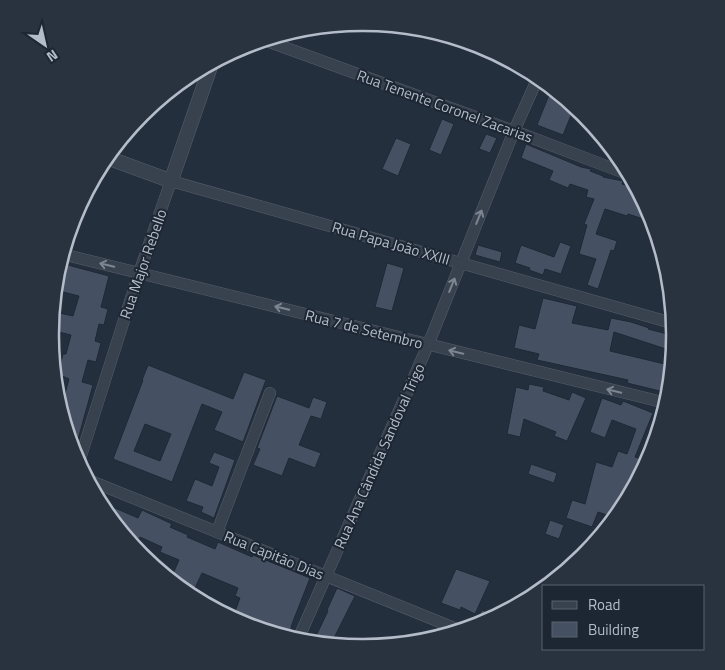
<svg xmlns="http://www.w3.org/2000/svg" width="725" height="670" viewBox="0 0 725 670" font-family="'Titillium Web',sans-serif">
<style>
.building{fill:#455162;stroke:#1f2835;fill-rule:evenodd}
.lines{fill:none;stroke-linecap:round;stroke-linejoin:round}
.minor-casing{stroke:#565f6c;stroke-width:12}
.tertiary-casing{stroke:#565f6c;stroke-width:15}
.minor{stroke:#38414e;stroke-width:11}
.tertiary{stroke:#38414e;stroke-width:14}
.oneway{stroke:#7c8592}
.labels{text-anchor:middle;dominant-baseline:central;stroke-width:4;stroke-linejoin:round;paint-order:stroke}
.street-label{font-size:15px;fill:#b4bcc9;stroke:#1d2633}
.rim{fill:none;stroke:#b4bcc9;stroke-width:2.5}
</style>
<rect width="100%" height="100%" fill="#242f3e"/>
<g class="building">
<path d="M549,95l16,7 9,6 -11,27 -26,-10z"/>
<path d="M442,119l12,5 -13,31 -12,-5z"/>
<path d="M486,134l11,4 -7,15 -11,-4z"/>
<path d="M396,138l15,6 -13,32 -16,-7z"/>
<path d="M526,144l55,23 10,2 -1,2 13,5v1l20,4 -1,3 10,3 19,29 2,6 -25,-8 -1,2 -22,-7 -9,25 21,7 -3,10 -3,-1 -13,39 -11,-4 9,-26 -17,-5 8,-29 -3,-1 10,-25 -8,-2 2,-7 -18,-6 -2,4 -19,-8 4,-9 -32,-13z"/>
<path d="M560,242l11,4 -10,28 -16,-5 -2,6 -14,-5 1,-2 -15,-5 6,-18 33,12z"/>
<path d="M478,245l24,7 -2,10 -25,-7z"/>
<path d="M387,263l17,5 -12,43 -17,-4z"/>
<path d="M64,264l45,12 -8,31 7,2 -4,16 -5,-1 -4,17 6,2 -5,19 -8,-2 -6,22 11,3 -19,69 -11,-53 6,-22 -11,-5 5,-20h3l5,-19 -20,-5 4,-18 18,4 6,-20 -20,-5z"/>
<path d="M543,298l34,8 -5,17 36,7 3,-12 20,4 18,6 -1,1 27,7 -3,15 -58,-19 -4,19 59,14 -5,27 -37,-9 1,-3 -91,-20 2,-6 -25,-6 5,-23 16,4z"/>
<path d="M148,365l85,34 11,-27 22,8 -23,62 -29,-12 8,-18 -20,-8 -30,78 -59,-23 30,-79h-1zM145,424l26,10 -11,27 -26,-10z"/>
<path d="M529,384l15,3 -1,4 26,9 3,-8 14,6 -19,43 -13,-5 2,-4 -32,-13 -4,18 -13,-3 9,-47 12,3z"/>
<path d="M277,396l32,12 4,-11 14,5 -6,17 -10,-3 -12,29 22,8 -6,15 -26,-10 -7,18 -29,-11 7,-16 -3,-1z"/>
<path d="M602,398l19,7 2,-4 30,12 -18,44 12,4 -37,55 -12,-4 -6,15 -26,-9 6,-18 13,4 11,-42 16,5 6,-16 9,3 9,-25 -24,-9 -7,18 -15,-6z"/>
<path d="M214,452l21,8 -21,58 -13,-6 2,-5 -17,-6 9,-22 17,7 7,-19 -10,-4z"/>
<path d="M531,464l26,9 -3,10 -26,-9z"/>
<path d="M108,505l30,13 4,-8 30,14 -2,3 18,8 -1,2 28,12 3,-7 34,15 1,-2 57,23 -18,46 -2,9 -47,-9 -10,-7 7,-19 -5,-2 3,-8 -36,-15 -7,15 -23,-12 7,-16 -19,-8 2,-5 -22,-10 -5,10z"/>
<path d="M550,520l14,5 -5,14 -14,-5z"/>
<path d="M456,569l34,12 -15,33 -14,-7 -1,3 -19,-7z"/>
<path d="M337,588l18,8 -23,46 -16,-6 12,-25 -1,-1z"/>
<path d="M482,610l13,5 -13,9 -8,1z"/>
</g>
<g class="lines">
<g class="minor-casing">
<g id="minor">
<path d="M267,41l247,90 108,41"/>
<path d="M66,255l596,147"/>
<path d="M79,462l60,-189 32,-92 501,142"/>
<path d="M91,481l366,148"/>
<path d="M217,532l53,-139"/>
<path d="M300,635l128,-290 86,-214 22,-49"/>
</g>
</g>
<g class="tertiary-casing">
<path id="tertiary" d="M111,159l60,22 39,-113"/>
</g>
<use href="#minor" class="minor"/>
<use href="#tertiary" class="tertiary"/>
</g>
<defs><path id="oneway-shaft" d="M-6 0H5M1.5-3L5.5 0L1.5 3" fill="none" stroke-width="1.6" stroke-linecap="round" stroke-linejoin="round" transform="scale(1.25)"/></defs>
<g class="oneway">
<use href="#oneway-shaft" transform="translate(479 217) rotate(-68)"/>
<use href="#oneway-shaft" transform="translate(107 265) rotate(-166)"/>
<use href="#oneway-shaft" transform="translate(452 285) rotate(-68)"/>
<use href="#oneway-shaft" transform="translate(282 308) rotate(-166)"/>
<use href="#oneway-shaft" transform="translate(456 352) rotate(-166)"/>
<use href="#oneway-shaft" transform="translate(614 391) rotate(-166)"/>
</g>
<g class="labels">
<g class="street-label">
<text transform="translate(445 106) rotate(20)">Rua Tenente Coronel Zacarias</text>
<text transform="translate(391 243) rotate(16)">Rua Papa João XXIII</text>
<text transform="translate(143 264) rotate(-71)">Rua Major Rebello</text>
<text transform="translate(364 329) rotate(14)">Rua 7 de Setembro</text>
<text transform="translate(379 456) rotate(-66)">Rua Ana Cândida Sandoval Trigo</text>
<text transform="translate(274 555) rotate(22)">Rua Capitão Dias</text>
</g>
</g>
<path d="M0 0H725V670H0ZM362 31H363A303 303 0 0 1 666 334V336A303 303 0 0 1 363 639H362A303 303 0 0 1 59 336V334A303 303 0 0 1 362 31Z" fill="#29323f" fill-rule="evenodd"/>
<path class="rim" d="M362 31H363A303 303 0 0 1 666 334V336A303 303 0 0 1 363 639H362A303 303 0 0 1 59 336V334A303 303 0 0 1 362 31Z"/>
<rect x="542" y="585" width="162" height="65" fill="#1d2633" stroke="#59626f"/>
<rect x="552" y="601" width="25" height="8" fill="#38414e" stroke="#59626f"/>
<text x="588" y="610" font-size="15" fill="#b4bcc9">Road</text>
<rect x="552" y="622" width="25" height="15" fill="#455162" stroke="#59626f"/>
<text x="588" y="635" font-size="15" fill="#b4bcc9">Building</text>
<g transform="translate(45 45) rotate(146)" stroke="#1d2633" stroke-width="4" paint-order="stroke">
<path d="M0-4L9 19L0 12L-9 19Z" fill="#b4bcc9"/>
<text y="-8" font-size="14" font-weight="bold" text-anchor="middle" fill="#b4bcc9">N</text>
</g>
</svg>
